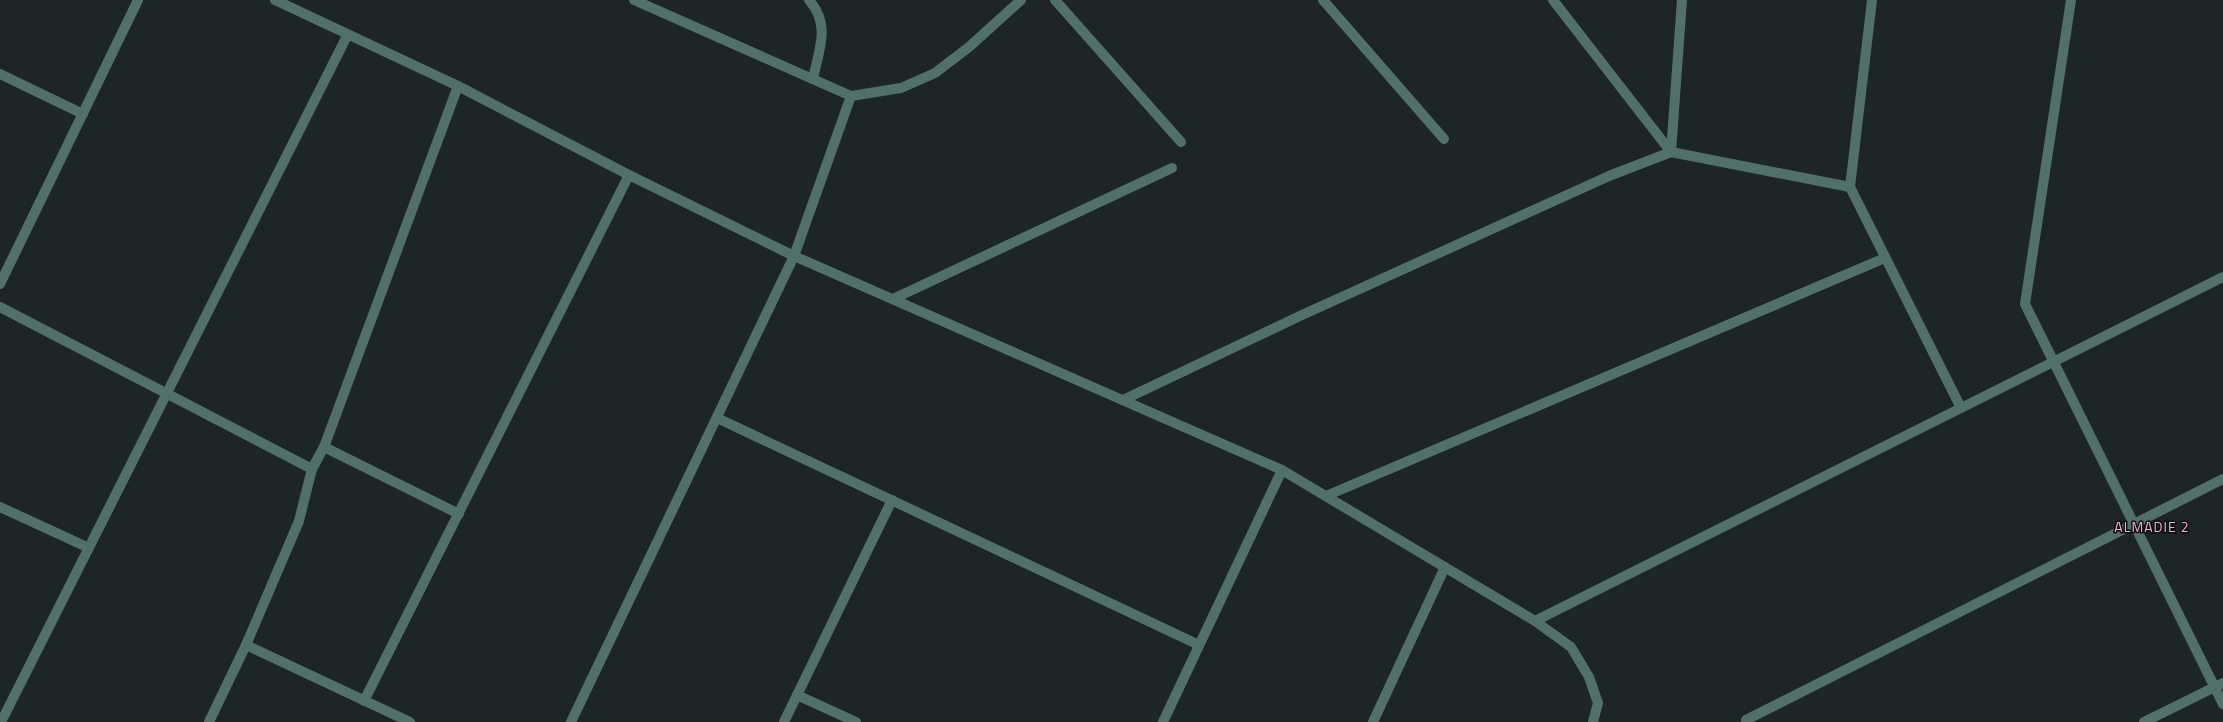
<svg xmlns="http://www.w3.org/2000/svg" width="2223" height="722" viewBox="0 0 2223 722" font-family="'Titillium Web',sans-serif">
<style>
.lines{fill:none;stroke-linecap:round;stroke-linejoin:round}
.street{stroke:#52706a;stroke-width:10}
.labels{text-anchor:middle;dominant-baseline:central;stroke-width:3;stroke-linejoin:round;paint-order:stroke}
.quarter-label{font-size:14px;letter-spacing:1px;fill:#fdafd2;stroke:#0a0e0d}
</style>
<rect width="100%" height="100%" fill="#1d2624"/>
<g class="lines">
<g class="street">
<path d="M275,0l183,86 171,89 165,81 488,214 253,151 36,26 18,30 9,26 -5,19"/>
<path d="M634,0l217,96 50,-8 34,-15 34,-26 52,-47"/>
<path d="M809,0c22,25 10,49 4,79"/>
<path d="M1055,0l126,142"/>
<path d="M1323,0l121,139"/>
<path d="M1553,0l118,152"/>
<path d="M1872,0l-22,187 111,221"/>
<path d="M2071,0l-46,304 198,400"/>
<path d="M0,74l83,40"/>
<path d="M1671,152l11,-152"/>
<path d="M0,284l138,-284"/>
<path d="M893,299l279,-131"/>
<path d="M0,307l312,162 -13,52 -53,124 -37,77"/>
<path d="M1123,400l179,-85 307,-139 62,-24 179,35"/>
<path d="M717,418l482,227"/>
<path d="M324,447l135,67"/>
<path d="M312,469l12,-22 134,-361"/>
<path d="M1326,496l559,-238"/>
<path d="M0,507l89,41"/>
<path d="M1535,621l688,-344"/>
<path d="M246,645l164,77"/>
<path d="M797,695l59,27"/>
<path d="M364,701l265,-526"/>
<path d="M1746,720l477,-241"/>
<path d="M1,722l346,-686"/>
<path d="M571,722l223,-466 57,-160"/>
<path d="M784,722l108,-222"/>
<path d="M1163,722l119,-252"/>
<path d="M1373,722l72,-155"/>
<path d="M2144,722l79,-39"/>
</g>
</g>
<g class="labels">
<g class="quarter-label">
<text x="2152" y="526">ALMADIE 2</text>
</g>
</g>
</svg>
